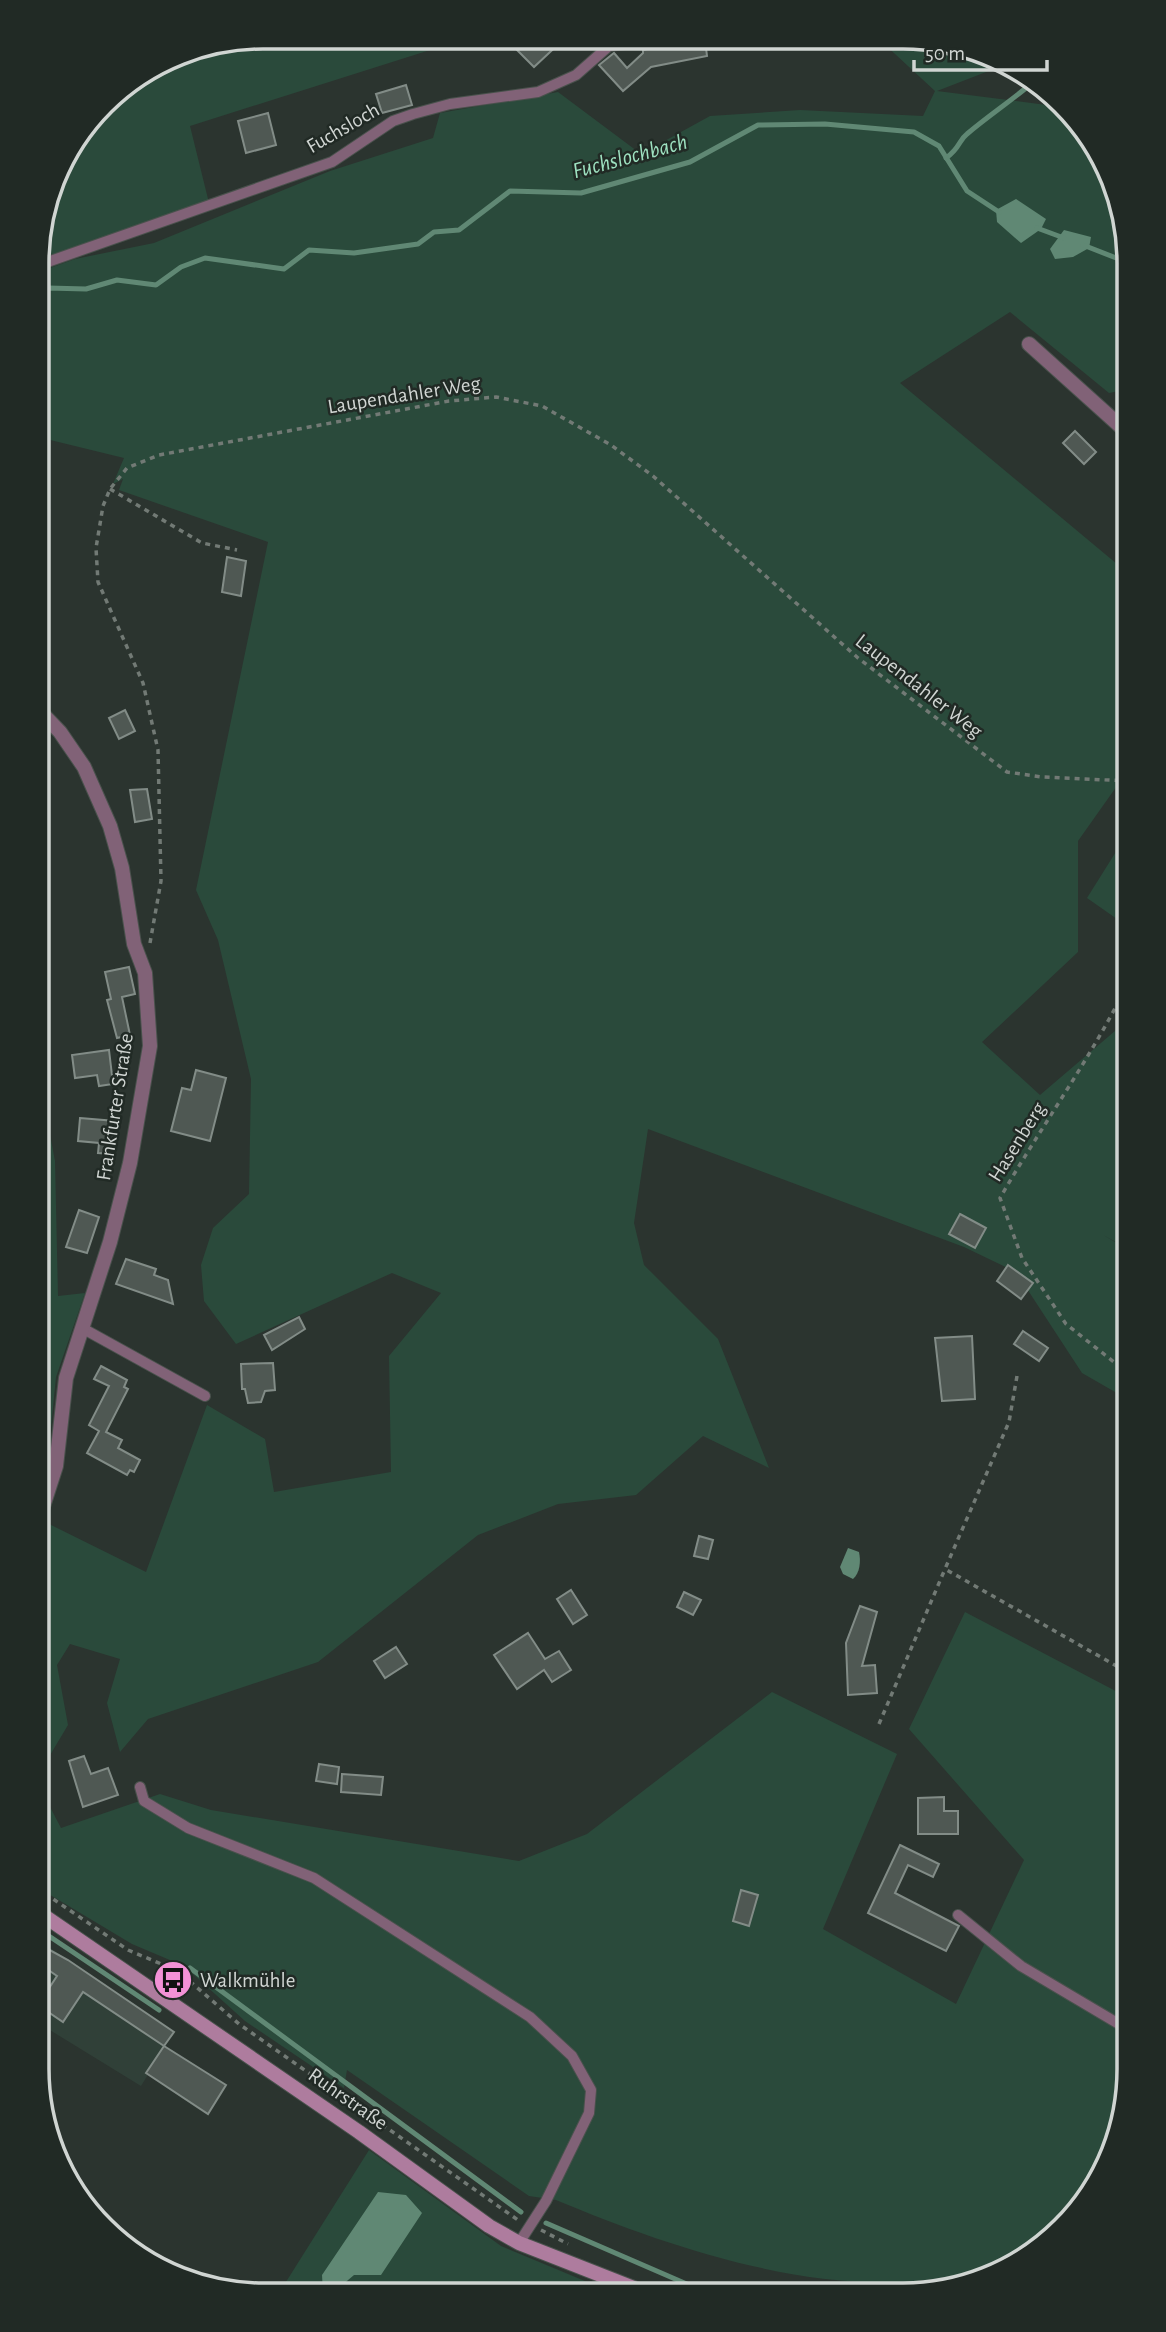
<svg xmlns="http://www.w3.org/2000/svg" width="1166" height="2332" viewBox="0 0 1166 2332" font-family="'Alegreya Sans',sans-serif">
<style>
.built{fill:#304038}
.green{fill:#2a4a3b}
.water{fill:#608874}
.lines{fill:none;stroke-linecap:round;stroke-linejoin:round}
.stream{stroke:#608874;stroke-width:5}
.building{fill:#4f5853;stroke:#828c87;stroke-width:2}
.lane-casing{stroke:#49514c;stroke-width:12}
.street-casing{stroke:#49514c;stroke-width:16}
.secondary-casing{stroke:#49514c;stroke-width:16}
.path{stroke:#727a75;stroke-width:3.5;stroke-dasharray:5 5;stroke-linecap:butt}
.lane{stroke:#816277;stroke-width:10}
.street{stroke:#816277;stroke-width:14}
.secondary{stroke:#ae7c9e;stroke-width:14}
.labels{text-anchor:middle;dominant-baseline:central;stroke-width:5;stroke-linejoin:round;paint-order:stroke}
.street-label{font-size:21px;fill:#d0d5d2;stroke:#212a25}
.poi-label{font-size:21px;fill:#d0d5d2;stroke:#212a25;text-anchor:start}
.water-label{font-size:23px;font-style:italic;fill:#9ee2c1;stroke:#212a25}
.rim{fill:none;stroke:#d0d5d2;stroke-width:3.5}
</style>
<rect width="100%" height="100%" fill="#2b342f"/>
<path class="built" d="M37,1939l137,93 -33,54 -101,-62 -3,5z"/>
<g class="green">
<path d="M263,37l205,1 -278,88 19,77 -170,56v-25l21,-72 53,-69 64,-39z"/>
<path d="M881,41h66l52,26 -62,24 125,16 55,83 12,73v126l-20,4 -99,-81 -110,71 229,191v202h-5l-46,65v111l-96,90 58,53 89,-76v230l-26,-14 26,15v150l-47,-27 -66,-101 -52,-25 -316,-118 -14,94 10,42 74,74 51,129 -66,-32 -67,59 -78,9 -80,31 -160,127 -170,57 -28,33 -13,-49 13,-44 -50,-15 -13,21 11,60 -31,52v-234l10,-20 99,49 61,-167 58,34 9,53 117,-20 -2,-116 52,-63 -49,-20 -156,71 -32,-43 -3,-36 12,-37 36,-34 2,-115 -33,-139 -22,-50 72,-348 -149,-52 4,-11 -10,5 11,-26 -86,-21 1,-165 36,-13 79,-16 176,-72 103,-33 7,-25 118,-21 83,62 69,-38 90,-6 123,6 12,-25z"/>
<path d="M1129,831v91l-2,4 -40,-28z"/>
<path d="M38,906l8,19 -8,91z"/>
<path d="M38,1072l17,89 3,135 27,-3 -29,84 -7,71 -12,52z"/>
<path d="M965,1612l164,86c0,90 0,179 0,268 0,39 5,82 -1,121 -10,63 -27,103 -74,147 -138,98 -352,27 -498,-34l-27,-4 -182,-126 -3,18 -99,-67 -61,-55 -52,-22 -95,-57v-105l24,46 99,-34 51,16 308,51 68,-27 185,-142 125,62 -74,175 133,75 68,-144 -115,-131z"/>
<path d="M369,2150l132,96 115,48 -337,-1z"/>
<path d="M108,2230l9,5 69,44c-27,-8 -62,-25 -78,-49z"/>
</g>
<g class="water">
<path d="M1016,199l30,20 -5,10 -20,14 -24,-21 -1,-12z"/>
<path d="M1064,230l27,7 -2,11 -16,9 -18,2 -5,-10z"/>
<path d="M848,1548l11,4c2,9 1,21 -6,27l-10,-5 -3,-7z"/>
<path d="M378,2192l28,3 16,18 -41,62h-27l-20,17h-11l-1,-17z"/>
</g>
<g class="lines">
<g class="stream">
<path d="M946,158c15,-11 12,-17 21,-24 21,-18 44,-33 65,-51"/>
<path d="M1037,228l27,10"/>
<path d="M1083,245l46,18"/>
<path d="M39,295l9,-7 38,1 31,-9 39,5 25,-18 24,-9 79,11 25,-19 45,3 64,-9 16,-12 25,-2 51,-39 71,2 109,-31 68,-37 67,-1 89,8 25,14 28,45 32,21"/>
<path d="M37,1928l122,82"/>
<path d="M190,1968l331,244"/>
<path d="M546,2223l143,62 51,10"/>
</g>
</g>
<g class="building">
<path d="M523,38h7l34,1 -30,28 -20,-20z"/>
<path d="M691,39l14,1 2,16 -56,11 -28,24 -24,-26 15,-12 13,15 16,-15v-3z"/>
<path d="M406,85l6,20 -30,8 -6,-19z"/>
<path d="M268,113l8,32 -30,8 -8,-32z"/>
<path d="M1075,431l21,21 -12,12 -21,-21z"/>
<path d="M227,557l19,4 -5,35 -19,-4z"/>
<path d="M125,710l10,21 -16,8 -10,-21z"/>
<path d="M147,789l5,30 -17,3 -5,-32z"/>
<path d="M129,967l6,27 -13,3 8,38 -13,3 -10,-38 4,-1 -6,-27z"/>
<path d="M109,1050l4,34 -14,2 -2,-11 -22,3 -3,-23z"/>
<path d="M196,1070l30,8 -16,63 -39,-10 11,-43 9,2z"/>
<path d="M80,1118l35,3 -3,33 -14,-1 1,-10 -21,-2z"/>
<path d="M79,1210l20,7 -12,36 -21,-6z"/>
<path d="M960,1214l26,14 -11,20 -26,-14z"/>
<path d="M126,1259l30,10 -2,6 14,5 5,24 -57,-20z"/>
<path d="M1008,1265l25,18 -12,16 -24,-18z"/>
<path d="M299,1317l6,12 -33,21 -8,-15z"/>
<path d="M1023,1331l25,17 -9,13 -25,-17z"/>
<path d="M972,1336l3,63 -33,2 -7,-63z"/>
<path d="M273,1363l2,27 -10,1 -4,11 -13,1 -3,-14h-3l-1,-25z"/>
<path d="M101,1366l26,14 -3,7 4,2 -22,43 16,8 -4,8 22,12 -6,12 -4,-2 -3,5 -40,-22 12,-22 -10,-6 20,-39 -15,-7z"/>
<path d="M699,1536l14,4 -5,19 -14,-3z"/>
<path d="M571,1590l16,25 -14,9 -16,-25z"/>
<path d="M684,1592l17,8 -8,15 -16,-8z"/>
<path d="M860,1606l17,6 -15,54 13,-1 2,28 -29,2 -2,-52z"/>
<path d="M528,1633l17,26 14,-8 12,19 -19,12 -8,-12 -27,19 -23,-34z"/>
<path d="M396,1647l11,17 -22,14 -11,-17z"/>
<path d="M84,1756l7,18 17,-6 10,27 -35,12 -14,-46z"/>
<path d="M319,1764l20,3 -2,17 -21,-3z"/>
<path d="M342,1774l41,3 -2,18 -40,-3z"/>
<path d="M944,1797v14h14v23h-40v-36z"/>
<path d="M900,1845l39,19 -6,13 -25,-12 -13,28 64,33 -13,25 -78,-38z"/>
<path d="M741,1890l17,5 -9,31 -16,-5z"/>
<path d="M37,1943l31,17 106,72 -10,14 -81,-54 -20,30 -25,-17 19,-29 -20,-14z"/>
<path d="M164,2046l62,39 -18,29 -62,-41z"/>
</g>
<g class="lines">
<g class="lane-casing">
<g id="lane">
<path d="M39,265l293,-103 61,-41 20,-7 37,-10 88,-12 38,-17 33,-29 56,-7"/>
<path d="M82,1328l123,68"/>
<path d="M140,1787l4,14 44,27 126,50 216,139 42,39 19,34 -2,23 -43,88 -27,42"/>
<path d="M958,1915l63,51 108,64"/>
</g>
</g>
<g class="street-casing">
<g id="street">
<path d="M1029,344l100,90"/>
<path d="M37,1525l19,-59 10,-88 44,-136 20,-79 20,-117 -5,-73 -11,-29 -12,-76 -12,-42 -26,-59 -24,-35 -22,-23"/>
</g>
</g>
<g class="secondary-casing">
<path id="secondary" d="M37,1911l322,221 130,94 30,17 130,51"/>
</g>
<g class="path">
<path d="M110,489l92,54 35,7"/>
<path d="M150,943l11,-62 -3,-131 -15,-67 -45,-101 -2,-34 7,-42 7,-17 17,-21 32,-13 290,-54 47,-4 46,9 69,39 42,31 205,182 149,114 35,5 87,4"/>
<path d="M1129,1374l-63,-50 -44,-66 -22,-60c42,-73 92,-141 129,-217"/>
<path d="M1017,1376l-8,46 -64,147 184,104"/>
<path d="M879,1724l66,-155"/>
<path d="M37,1888l91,62 50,21 61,53 279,196"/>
<path d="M541,2230l27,14"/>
<path d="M661,2286l35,9"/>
</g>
<use href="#lane" class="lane"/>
<use href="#street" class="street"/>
<use href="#secondary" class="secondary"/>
</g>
<defs>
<g id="bus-disc" transform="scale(2.0125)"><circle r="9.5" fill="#f391d6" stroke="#212a25"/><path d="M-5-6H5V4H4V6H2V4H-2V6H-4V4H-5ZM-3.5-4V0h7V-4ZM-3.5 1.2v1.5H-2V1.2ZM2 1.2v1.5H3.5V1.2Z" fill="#111"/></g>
</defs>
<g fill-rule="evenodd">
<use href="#bus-disc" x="173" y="1980"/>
</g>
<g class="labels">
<g class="street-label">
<text transform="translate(343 128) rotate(-30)">Fuchsloch</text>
<text transform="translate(404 395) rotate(-9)">Laupendahler Weg</text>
<text transform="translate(919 686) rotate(38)">Laupendahler Weg</text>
<text transform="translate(115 1107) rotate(-81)">Frankfurter Straße</text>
<text transform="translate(1017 1142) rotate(-58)">Hasenberg</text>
<text transform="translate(348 2099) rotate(35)">Ruhrstraße</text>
</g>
<g class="poi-label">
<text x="200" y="1980">Walkmühle</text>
</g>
<g class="water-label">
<text transform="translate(630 157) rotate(-15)">Fuchslochbach</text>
</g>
</g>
<path d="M0 0H1166V2332H0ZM263 49H903A214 214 0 0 1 1117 263V2069A214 214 0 0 1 903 2283H263A214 214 0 0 1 49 2069V263A214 214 0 0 1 263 49Z" fill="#212a25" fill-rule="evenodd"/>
<path class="rim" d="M263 49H903A214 214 0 0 1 1117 263V2069A214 214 0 0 1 903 2283H263A214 214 0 0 1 49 2069V263A214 214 0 0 1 263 49Z"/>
<path d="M914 60v10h133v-10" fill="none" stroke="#d0d5d2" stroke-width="3.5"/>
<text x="925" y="60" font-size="21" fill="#d0d5d2" stroke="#212a25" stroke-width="5" paint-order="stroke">50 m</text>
</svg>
